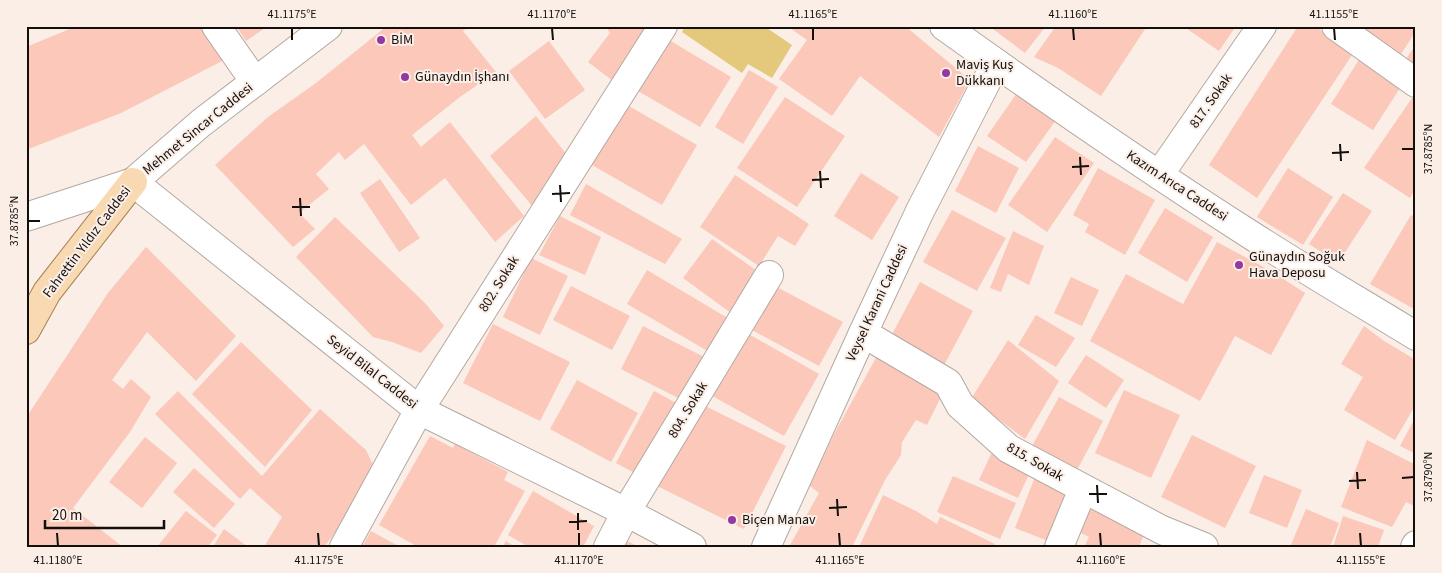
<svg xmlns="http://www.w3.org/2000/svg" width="1442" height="573" viewBox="0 0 1442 573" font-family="'Source Sans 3',sans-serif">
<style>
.green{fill:#e4c97d}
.building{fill:#fbc8b9}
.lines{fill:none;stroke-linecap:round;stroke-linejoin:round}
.minor-casing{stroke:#b3a9a2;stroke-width:30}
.major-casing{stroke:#a58256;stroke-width:30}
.minor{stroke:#fff;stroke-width:28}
.major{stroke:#f8d9b1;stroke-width:28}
.ticks{fill:none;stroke:#130f0d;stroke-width:2}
.poi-dot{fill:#96379f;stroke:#faeee7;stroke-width:2}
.labels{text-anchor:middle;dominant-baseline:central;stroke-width:4;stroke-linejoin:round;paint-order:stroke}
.poi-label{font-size:14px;fill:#130f0d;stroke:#faeee7;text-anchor:start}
.street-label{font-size:14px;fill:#130f0d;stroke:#faeee7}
.neatline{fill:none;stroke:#130f0d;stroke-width:2}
.ticks-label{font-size:12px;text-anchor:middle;fill:#130f0d}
</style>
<rect width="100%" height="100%" fill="#faeee7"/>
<path class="green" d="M685,26h79l28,19 -20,33 -24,-14 -6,9 -60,-41z"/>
<g class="building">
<path d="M77,26h122l5,8 6,-3 18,27 -107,55 -95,37v-103z"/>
<path d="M236,26h32l-22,15z"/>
<path d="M387,26h82l-6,5 33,41 -36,25 -48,38 9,12 29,-25 74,94 -29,26 -50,-64 -34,27 -47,-61 -19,16 -6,-8 -23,22 13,15 -30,24 16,16 -22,18 -78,-82 53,-48 48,-34z"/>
<path d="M605,26h41l2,4 -35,51 -25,-19 22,-29z"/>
<path d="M787,26h118l65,54 -31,57 -79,-61 -28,40 -53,-37 28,-39z"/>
<path d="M989,26h57l-21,27z"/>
<path d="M1056,26h91l-46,70 -43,-28 -24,-11z"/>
<path d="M1183,26h53l-17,25z"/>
<path d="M1298,26h16l40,26 -97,146 -48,-33z"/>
<path d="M1354,26h21l3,2 2,-2h36v5l-17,26z"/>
<path d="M669,40l62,37 -31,50 -62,-36z"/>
<path d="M549,41l36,49 -40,29 -36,-48z"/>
<path d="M1416,44v24l-12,-6z"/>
<path d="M1360,58l42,27 -29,45 -42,-26z"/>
<path d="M749,70l29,17 -35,57 -28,-17z"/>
<path d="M1017,93l39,27 -30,42 -39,-26z"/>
<path d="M1414,95l2,2v91l-6,10 -46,-30z"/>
<path d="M785,97l60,39 -48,71 -60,-39z"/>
<path d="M627,105l70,40 -35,60 -70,-40z"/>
<path d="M536,116l36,45 -39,46 -43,-51z"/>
<path d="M1055,137l39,26 -47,69 -39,-27z"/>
<path d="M978,146l41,22 -23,45 -41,-22z"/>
<path d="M1098,168l57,32 -30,55 -40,-23 4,-8 -16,-9z"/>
<path d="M1288,168l45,29 -30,48 -46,-28z"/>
<path d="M861,173l38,24 -27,43 -38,-24z"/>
<path d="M735,175l74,49 -14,22 -17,-10 -19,30 -59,-39z"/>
<path d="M380,179l40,59 -21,14 -39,-59z"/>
<path d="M586,184l96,55 -17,25 -95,-49z"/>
<path d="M1343,193l29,18 -34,52 -29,-19z"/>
<path d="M1165,208l48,29 -26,45 -49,-29z"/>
<path d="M952,210l54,28 -29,53 -54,-29z"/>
<path d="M1411,215l5,3v89l-2,2 -44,-25z"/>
<path d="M560,216l41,21 -16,38 -46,-20z"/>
<path d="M335,217l90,86 19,23 -23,27 -29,-11 -19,-5 -77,-80z"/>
<path d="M1013,231l31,15 -15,39 -21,-11 -7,18 -11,-4z"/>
<path d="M712,239l48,34 -29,40 -48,-35z"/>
<path d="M1217,242l54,29 34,22 -34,62 -36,-19 -35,65 -110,-60 36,-67 57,30z"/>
<path d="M146,247l90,89 -40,45 -49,-49 -35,48 11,9 8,-10 20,18 -21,35 -57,76 50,39h-97v-129l82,-125z"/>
<path d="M531,258l37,18 -28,59 -37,-18z"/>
<path d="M647,270l84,50 -20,33 -84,-49z"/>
<path d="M1071,277l28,13 -17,36 -28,-13z"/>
<path d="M920,282l53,29 -30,56 -53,-29z"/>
<path d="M771,284l72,38 -24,44 -71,-38z"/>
<path d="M571,286l59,30 -18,34 -59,-30z"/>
<path d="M1036,315l39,23 -19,29 -38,-22z"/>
<path d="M493,324l77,38 -30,59 -77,-38z"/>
<path d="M643,326l61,31 -22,43 -61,-31z"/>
<path d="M1364,326l20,15 32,19v44l-21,36 -51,-30 19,-33 -22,-13z"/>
<path d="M740,329l79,45 -35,62 -79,-44z"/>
<path d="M1008,340l51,41 -34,58 -54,-40z"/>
<path d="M241,342l71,68 -47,57 -73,-73z"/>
<path d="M1086,355l38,25 -18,28 -38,-25z"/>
<path d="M877,356l68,33 -18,36 -11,-5 -14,22 -1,13 -16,25 -33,67h-63l30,-54 -9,-7 23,-50z"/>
<path d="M577,380l61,33 -27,49 -61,-33z"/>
<path d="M1124,390l56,25 -29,63 -56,-25z"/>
<path d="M178,391l84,85 58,-67 46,41 10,21 -29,46 -23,30h-60l18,-30 -32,-29 -10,11 -85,-85z"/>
<path d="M654,391l26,14 -38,72 -26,-14z"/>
<path d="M1059,397l44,24 -27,51 -45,-24z"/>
<path d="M697,402l89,44 -42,83 -89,-44z"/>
<path d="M1416,416v38l-16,-8z"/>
<path d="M1192,435l64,31 -31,62 -64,-31z"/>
<path d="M430,436l23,12 2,-4 53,28 -4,8 21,11 -31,56h-76l-39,-22z"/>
<path d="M145,437l32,26 -35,45 -33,-26z"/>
<path d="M1367,440l49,25v42l-10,-5 -14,25 -51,-20z"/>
<path d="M992,452l39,18 -13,28 -39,-18z"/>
<path d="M194,468l41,36 -21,24 -41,-36z"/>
<path d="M1264,475l38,15 -15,38 -38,-15z"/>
<path d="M953,476l63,27 -16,36 -63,-27z"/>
<path d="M1035,477l41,16 -20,51 -41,-16z"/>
<path d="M533,491l61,35 -11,21h-54l-21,-12z"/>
<path d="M883,495l33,16 21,13 3,-7 55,27 -2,3h-134z"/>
<path d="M1082,504l63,28 -6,15h-55l5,-10 -18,-9z"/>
<path d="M1306,509l33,14 -9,24h-40z"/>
<path d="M186,511l31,24 -9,12h-51z"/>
<path d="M1343,516l41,14 -6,17h-45z"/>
<path d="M224,529l24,18h-35z"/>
<path d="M371,531l29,16h-38z"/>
<path d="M623,539l16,8h-19z"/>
<path d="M506,541l9,6h-13z"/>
</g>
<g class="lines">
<g class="minor-casing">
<g id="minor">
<path d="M216,26l39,56"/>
<path d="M944,26c102,73 205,144 310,211 53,34 108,66 162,99"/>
<path d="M1336,26l80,57"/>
<path d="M1159,175l103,-149"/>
<path d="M133,182l286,228 207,102 66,35"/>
<path d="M26,217l107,-35 68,-59 127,-97"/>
<path d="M863,333l85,50 12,22 49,44 153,81 42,17"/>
<path d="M344,547l75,-137 244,-384"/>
<path d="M608,547l18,-35 143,-237"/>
<path d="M766,547l97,-214 57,-122 76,-148"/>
<path d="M1059,547l24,-58"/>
<path d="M1415,547l1,-2"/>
</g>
</g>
<g class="major-casing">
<path id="major" d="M26,330l21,-38 86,-110"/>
</g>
<use href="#minor" class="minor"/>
<use href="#major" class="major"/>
</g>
<path class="ticks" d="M292,28v12M552,28l1,12M813,28v12M1073,28l1,12M1334,28l1,12M1340,144l1,17M1402,149h12M1332,153l17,-1M1080,157l1,18M1072,167l17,-1M820,171l1,17M812,180l17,-1M560,185l1,17M552,194l18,-1M300,198l1,18M292,207h18M28,221h12M1357,472l1,17M1402,478l12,-1M1349,481l17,-1M1097,485l1,18M1089,494h18M837,499l1,17M829,508l18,-1M578,513v17M569,522l18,-1M57,533l1,13M318,533l1,13M579,533v13M839,533l1,13M1100,533l1,13M1360,533l1,13"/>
<g class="poi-dot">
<circle cx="381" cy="40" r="5"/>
<circle cx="946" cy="73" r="5"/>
<circle cx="405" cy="77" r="5"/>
<circle cx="1239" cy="265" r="5"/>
<circle cx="732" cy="520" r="5"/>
</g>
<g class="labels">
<g class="poi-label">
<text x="391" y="40">BİM</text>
<text x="956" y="65">Maviş Kuş<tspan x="956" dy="16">Dükkanı</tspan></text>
<text x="415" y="77">Günaydın İşhanı</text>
<text x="1249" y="257">Günaydın Soğuk<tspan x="1249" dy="16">Hava Deposu</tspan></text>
<text x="742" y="520">Biçen Manav</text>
</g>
<g class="street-label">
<text transform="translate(1211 101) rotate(-55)">817. Sokak</text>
<text transform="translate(198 129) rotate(-39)">Mehmet Sincar Caddesi</text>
<text transform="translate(1177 186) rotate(33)">Kazım Arıca Caddesi</text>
<text transform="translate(87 242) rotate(-53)">Fahrettin Yıldız Caddesi</text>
<text transform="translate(499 284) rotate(-58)">802. Sokak</text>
<text transform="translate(877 303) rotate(-65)">Veysel Karani Caddesi</text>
<text transform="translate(372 372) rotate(38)">Seyid Bilal Caddesi</text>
<text transform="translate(688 410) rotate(-59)">804. Sokak</text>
<text transform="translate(1035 462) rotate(30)">815. Sokak</text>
</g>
</g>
<rect width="1442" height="573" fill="none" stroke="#faeee7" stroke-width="55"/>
<path d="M45 520v8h119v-8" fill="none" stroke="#130f0d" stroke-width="2.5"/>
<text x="52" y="520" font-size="15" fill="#130f0d" stroke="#faeee7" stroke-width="4" paint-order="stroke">20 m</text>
<rect x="28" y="28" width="1386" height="518" class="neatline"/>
<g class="ticks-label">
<text x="292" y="18">41.1175°E</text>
<text x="552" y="18">41.1170°E</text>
<text x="813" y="18">41.1165°E</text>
<text x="1073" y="18">41.1160°E</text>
<text x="1334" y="18">41.1155°E</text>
<text transform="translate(1428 149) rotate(-90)" y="4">37.8785°N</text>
<text transform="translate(14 221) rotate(-90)" y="4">37.8785°N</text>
<text transform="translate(1428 477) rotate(-90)" y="4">37.8790°N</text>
<text x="58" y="564">41.1180°E</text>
<text x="319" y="564">41.1175°E</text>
<text x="579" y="564">41.1170°E</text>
<text x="840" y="564">41.1165°E</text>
<text x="1101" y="564">41.1160°E</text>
<text x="1361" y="564">41.1155°E</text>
</g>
</svg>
